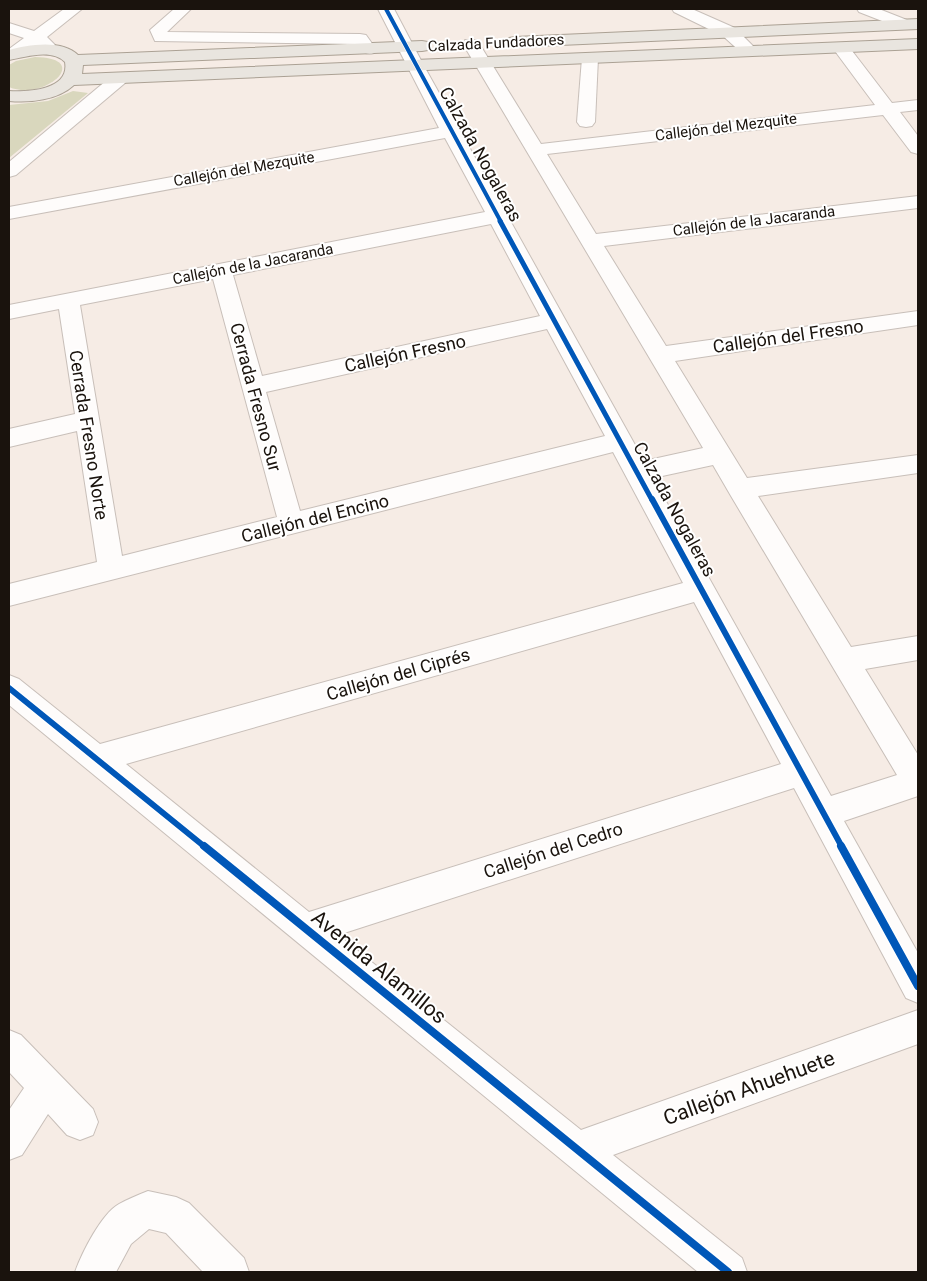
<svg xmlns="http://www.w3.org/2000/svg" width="927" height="1281" viewBox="0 0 927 1281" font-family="Roboto,sans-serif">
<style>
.green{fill:#d9d7bd}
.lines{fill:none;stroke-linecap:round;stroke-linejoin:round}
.minor-casing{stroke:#c8bfb9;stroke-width:2}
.major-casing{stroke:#aba194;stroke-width:2}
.minor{fill:#fefcfb;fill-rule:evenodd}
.major{fill:#e9e5df;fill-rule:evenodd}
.cycleway-far3-casing{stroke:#fff;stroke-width:5.5}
.cycleway-far2-casing{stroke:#fff;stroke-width:8}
.cycleway-far1-casing{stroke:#fff;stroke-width:9}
.cycleway-casing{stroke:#fff;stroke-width:11}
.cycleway-far3{stroke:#0057b8;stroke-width:4}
.cycleway-far2{stroke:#0057b8;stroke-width:5}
.cycleway-far1{stroke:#0057b8;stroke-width:6}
.cycleway{stroke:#0057b8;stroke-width:8}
.labels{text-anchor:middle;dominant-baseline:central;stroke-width:4;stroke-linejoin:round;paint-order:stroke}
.far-street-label{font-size:15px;fill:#1a130d;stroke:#fff}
.street-label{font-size:18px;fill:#1a130d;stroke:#fff}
.near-street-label{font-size:21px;fill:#1a130d;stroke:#fff}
</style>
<rect width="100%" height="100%" fill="#f6ece5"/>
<g class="green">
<path d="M35,57c59,1 9,45 -26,30v-22l7,-4z"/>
<path d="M73,91l15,2 -79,65v-53l39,-4z"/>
</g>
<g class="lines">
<g class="minor-casing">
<g id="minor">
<path d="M64,9h18l-35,28 8,8 -2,4 -6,1 -11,-5 -15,12h-12v-8l15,-11 -15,-5v-10l25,8z"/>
<path d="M174,9h17l-24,23 193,2 6,1 10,14 -2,4c-10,2 -13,-2 -19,-9l-200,-3 -5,-11z"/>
<path d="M378,9h16l30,57 220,395 59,-13 -240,-404 2,-4h12l64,104 334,-39 -43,-58 2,-4h12l46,60 26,-3v10l-18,2 18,24v18l-7,-2 -28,-37 -336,39 49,80 322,-38v12l-314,38 62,100 252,-35v14l-243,36 72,117 171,-23v18l-160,23 93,151 67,-11v24l-53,9 53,86v41l-74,25 74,132v50l-12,-5 -112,-210 -456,147 243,195 337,-120v34l-305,111 129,103 5,14h-49l-689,-567v-30l10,4 81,65 583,-161 -70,-131 -604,154v-22l88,-22 -20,-131 -68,16v-18l66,-15 -16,-105 -50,10v-14l476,-93 -40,-74 -436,81v-12l430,-79zM491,224l49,92 -278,60 -29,-101zM213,279l64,238 -155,39 -42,-251zM547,329l58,107 -305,75 -34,-119zM713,465l18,31 166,279 -66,21 -178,-318zM694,602l87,162 -472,148 -183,-148z"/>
<path d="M672,9h20l43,19 23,23 -2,4h-12l-21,-19 -49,-24z"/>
<path d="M857,9h22l33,13 2,3 -2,3h-12l-41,-16z"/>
<path d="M590,53l6,1 2,4 -3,64 -3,4 -6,1 -6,-1 -3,-4 5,-64 2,-4z"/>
<path d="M119,74l6,1 3,4 -3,4 -109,92 -7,2v-15l104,-87z"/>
<path d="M9,1030l12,5 72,74 5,13 -5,13 -13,5 -13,-5 -19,-21 -26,41 -13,5v-50l15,-22 -15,-16z"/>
<path d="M148,1191l28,6 13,6 55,55 5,14h-46l-37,-39 -17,-4 -18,15 -15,28h-41c7,-19 26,-58 44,-68 9,-5 19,-9 29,-13z"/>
</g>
</g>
<g class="major-casing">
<g id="major">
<path d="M918,19v10l-403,18 -6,-1 -2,-4 2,-4 6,-1z"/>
<path d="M918,39v10l-844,36c-16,15 -44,18 -65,16v-10c19,1 61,-1 56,-29 -13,-14 -40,-5 -56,-2v-10c19,-5 52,-11 69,5l344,-14 6,1 2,4 -2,4 -6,1 -339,14 -1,9z"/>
</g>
</g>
<use href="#minor" class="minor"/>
<use href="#major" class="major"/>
<g class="cycleway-far3-casing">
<path id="cycleway-far3" d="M386,9l115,213"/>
</g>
<g class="cycleway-far2-casing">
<path id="cycleway-far2" d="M500,221l152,279"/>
</g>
<g class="cycleway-far1-casing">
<g id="cycleway-far1">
<path d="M652,499l190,348"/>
<path d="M9,688l196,159"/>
</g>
</g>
<g class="cycleway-casing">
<g id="cycleway">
<path d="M204,846l524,426"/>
<path d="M841,846l77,140"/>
</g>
</g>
<use href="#cycleway-far3" class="cycleway-far3"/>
<use href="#cycleway-far2" class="cycleway-far2"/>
<use href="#cycleway-far1" class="cycleway-far1"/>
<use href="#cycleway" class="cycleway"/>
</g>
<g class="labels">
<g class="far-street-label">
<text transform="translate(496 43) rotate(-3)">Calzada Fundadores</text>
<text transform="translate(726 127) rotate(-7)">Callejón del Mezquite</text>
<text transform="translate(244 169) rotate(-10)">Callejón del Mezquite</text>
<text transform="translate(754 221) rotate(-7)">Callejón de la Jacaranda</text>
<text transform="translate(253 264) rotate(-11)">Callejón de la Jacaranda</text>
</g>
<g class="street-label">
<text transform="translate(481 154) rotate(61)">Calzada Nogaleras</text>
<text transform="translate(788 336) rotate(-8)">Callejón del Fresno</text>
<text transform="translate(405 353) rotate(-12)">Callejón Fresno</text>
<text transform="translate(256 397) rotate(75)">Cerrada Fresno Sur</text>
<text transform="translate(89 435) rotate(81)">Cerrada Fresno Norte</text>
<text transform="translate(675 509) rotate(61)">Calzada Nogaleras</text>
<text transform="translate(315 518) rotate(-14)">Callejón del Encino</text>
<text transform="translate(398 674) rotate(-16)">Callejón del Ciprés</text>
<text transform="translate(553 850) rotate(-18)">Callejón del Cedro</text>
</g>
<g class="near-street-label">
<text transform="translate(379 967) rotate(39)">Avenida Alamillos</text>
<text transform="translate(749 1088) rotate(-20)">Callejón Ahuehuete</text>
</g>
</g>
<rect width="927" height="1281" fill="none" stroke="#1a130d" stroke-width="20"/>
</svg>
